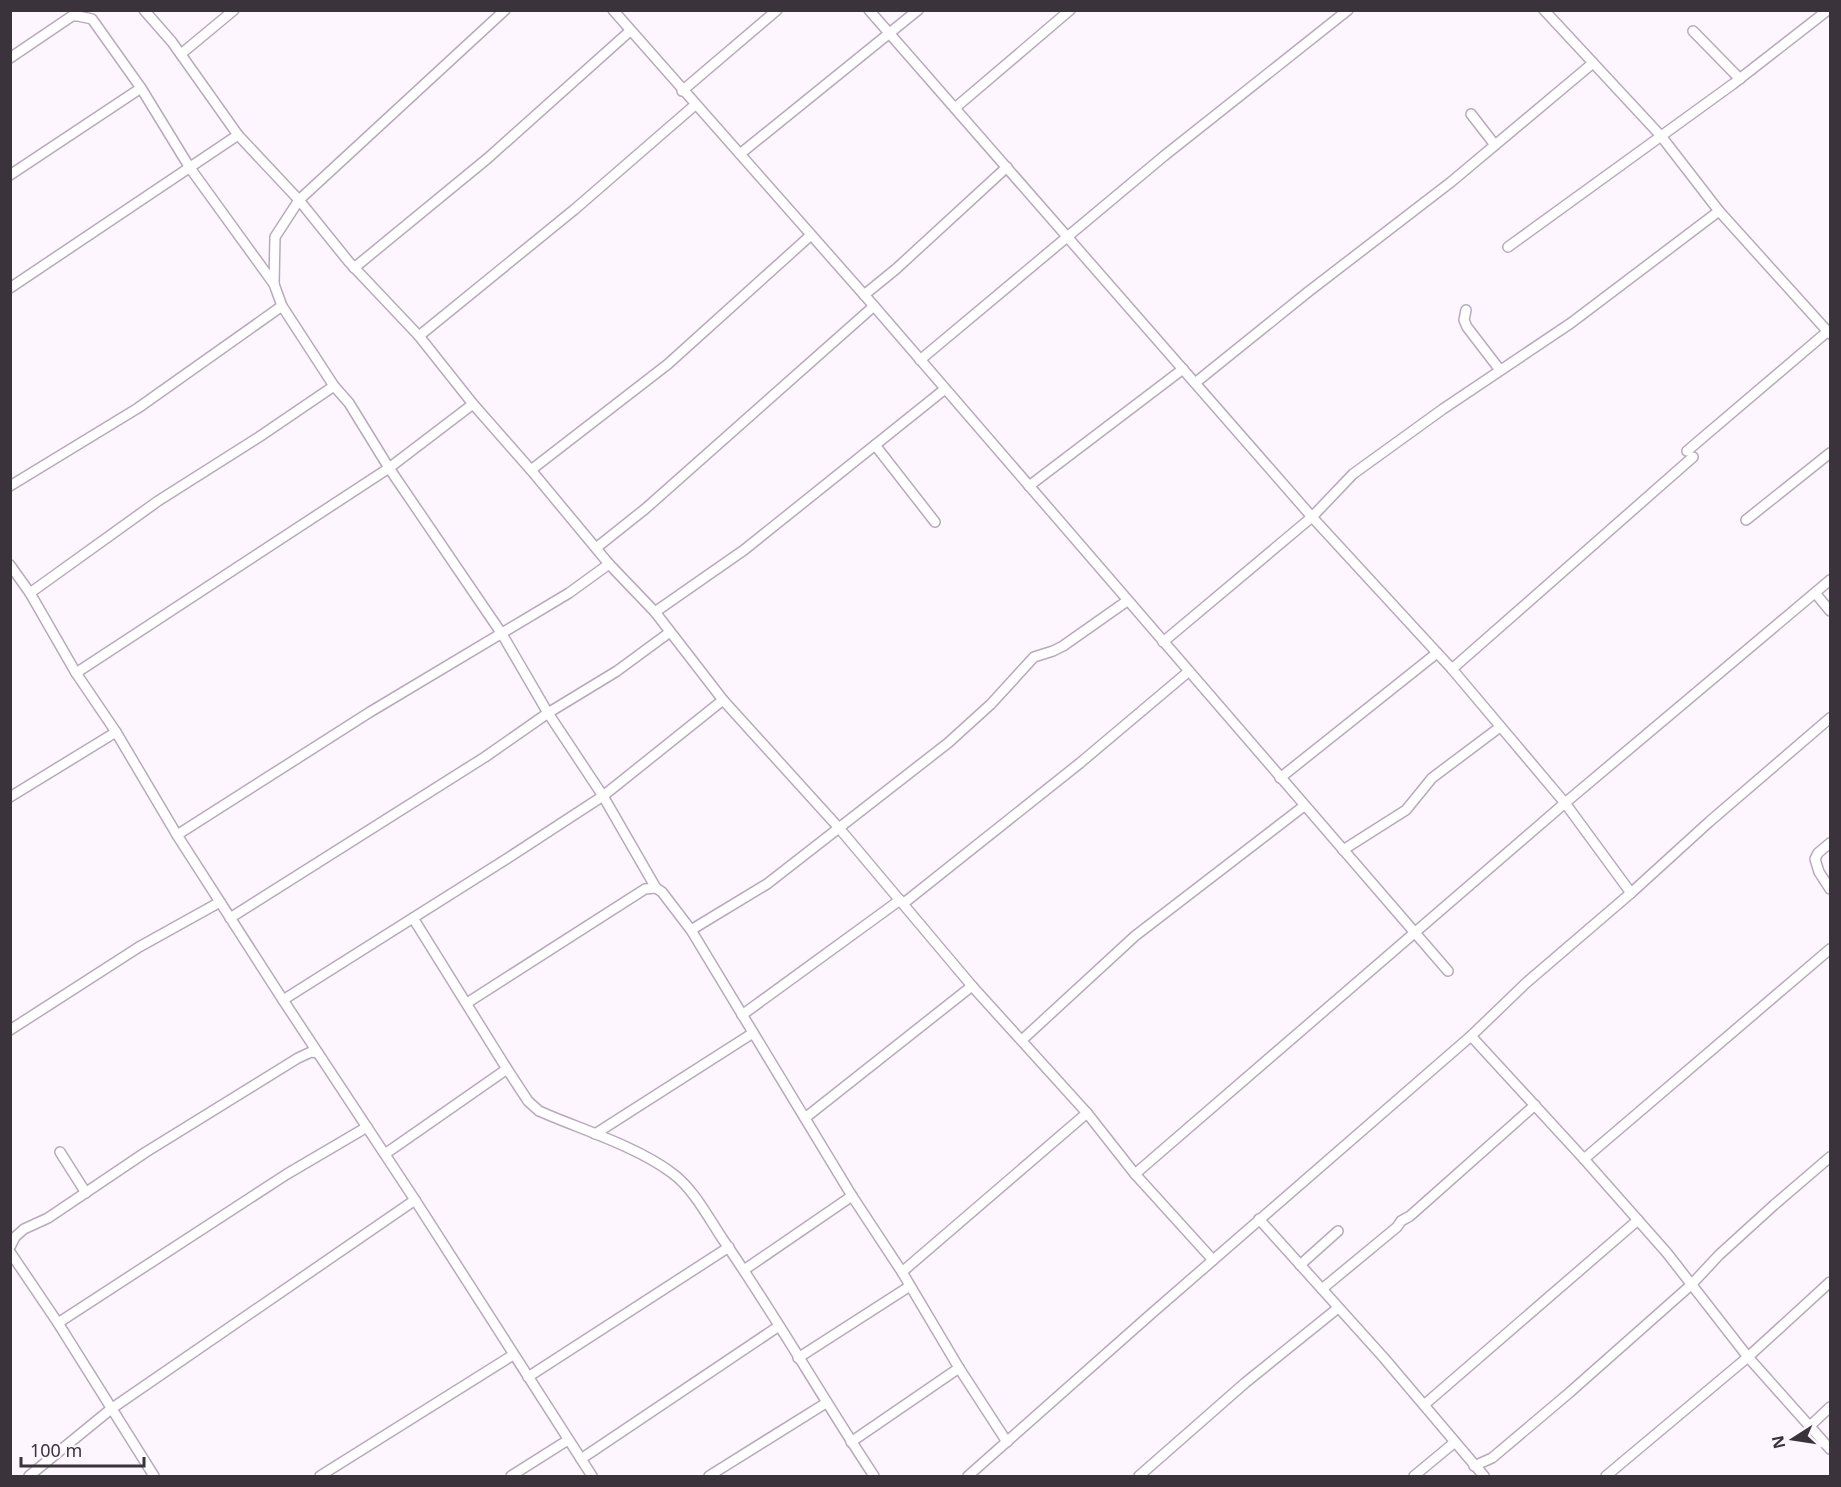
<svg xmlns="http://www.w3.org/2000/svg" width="1841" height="1487" viewBox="0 0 1841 1487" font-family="'Noto Sans',sans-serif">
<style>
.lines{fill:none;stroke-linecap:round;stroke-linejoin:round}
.minor-casing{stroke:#b9a9bd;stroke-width:12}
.minor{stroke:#fff;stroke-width:9}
</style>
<rect width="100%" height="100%" fill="#fdf6fe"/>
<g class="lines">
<g class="minor-casing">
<g id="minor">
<path d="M144,10l28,32 66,93 61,65 50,62 70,74 54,68 58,66 78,94 46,48 68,88 116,128 133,158 115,127 48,61 78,86"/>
<path d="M613,10l261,296 574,665"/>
<path d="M869,10l443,507 140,152 113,134 -430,371"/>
<path d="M1544,10l117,126 58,75 111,123"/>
<path d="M1693,31l47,48"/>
<path d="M181,54l53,-44"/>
<path d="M10,58l62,-42h6l14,3 49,69 49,80 84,116"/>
<path d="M682,91l95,-81"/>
<path d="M955,108l115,-98"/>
<path d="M1471,114l24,31"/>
<path d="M740,154l178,-144"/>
<path d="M10,175l131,-87"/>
<path d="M1508,247l225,-163 95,-74"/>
<path d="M354,268l134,-110 142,-127"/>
<path d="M10,288l228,-153"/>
<path d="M864,295l32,-26 111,-102"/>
<path d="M1466,310l-2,10 3,7 33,43"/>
<path d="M419,336l156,-127 120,-104"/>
<path d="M920,360l244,-204 184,-146"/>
<path d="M1195,383l113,-91 143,-110 142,-119"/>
<path d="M334,386l15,17 40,65 113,166 46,79 55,83 53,92"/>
<path d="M875,445l60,77"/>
<path d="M1687,451l141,-120"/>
<path d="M531,470l137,-106 143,-129"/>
<path d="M10,486l128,-78 144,-102"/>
<path d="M1029,486l154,-117"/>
<path d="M1746,520l84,-67"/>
<path d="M596,548l49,-39 229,-203"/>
<path d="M10,565l20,28 46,80 40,59 61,103 106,165 132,200 177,276"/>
<path d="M30,593l128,-92 101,-64 75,-51 -52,-80 -8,-22 1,-47 24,-37 206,-190"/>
<path d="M1816,594l14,17"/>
<path d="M655,612l89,-62 201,-161"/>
<path d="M1163,642l149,-125 41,-43 90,-65 128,-86 148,-112"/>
<path d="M1452,669l241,-212"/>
<path d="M76,673l313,-205 84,-64"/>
<path d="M1280,778l157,-125"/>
<path d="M10,797l106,-65"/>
<path d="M177,835l193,-123 199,-119 40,-29"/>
<path d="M1830,843l-12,10 -3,6 4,13 11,17"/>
<path d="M1343,850l63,-40 26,-32 68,-51"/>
<path d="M1631,893l-66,-90 265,-223"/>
<path d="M904,903l176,-140 108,-91"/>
<path d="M230,918l255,-161 63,-44 69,-42 53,-39"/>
<path d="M413,918l94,151 21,32 11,10c41,18 97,35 133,62 22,16 37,46 52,68 53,77 99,158 150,235"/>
<path d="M691,930l76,-46 181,-141 43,-39 43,-47 19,-6 10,-5 64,-45"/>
<path d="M283,1000l225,-142 95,-62 120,-96"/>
<path d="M467,1003l178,-114 11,-1 6,4 29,38 161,266 50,76 57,96 48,74"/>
<path d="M742,1015l158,-115"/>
<path d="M10,1030l129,-83 81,-45"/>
<path d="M1471,1036l113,123 83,94 81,104 82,92"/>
<path d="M1022,1040l113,-104 169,-130"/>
<path d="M805,1118l167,-132"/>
<path d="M595,1134l158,-101"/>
<path d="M60,1152l26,41"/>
<path d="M385,1154l122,-85"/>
<path d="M1584,1159l246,-210"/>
<path d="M1259,1219l125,139 100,118"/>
<path d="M10,1247l5,-10 9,-8 24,-11 98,-66 152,-94 13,-6 7,1"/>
<path d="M10,1252l48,71 96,153"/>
<path d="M1300,1265l38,-34"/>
<path d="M744,1270l108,-74"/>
<path d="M902,1272l185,-159"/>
<path d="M1322,1289l75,-62 4,-6 9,-5 125,-111"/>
<path d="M58,1323l229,-149 80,-47"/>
<path d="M798,1358l112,-72"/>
<path d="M528,1377l201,-130"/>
<path d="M1424,1405l214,-185"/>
<path d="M1810,1426l20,-19"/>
<path d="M851,1442l108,-74"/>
<path d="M581,1459l198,-133"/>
<path d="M1474,1466l18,-8 77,-65 122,-108 28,-30 55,-50 56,-48"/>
<path d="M29,1476l82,-67 304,-209"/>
<path d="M320,1476l193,-121"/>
<path d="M511,1476l57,-36"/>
<path d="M709,1476l117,-73"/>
<path d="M968,1476l183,-162 320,-278 55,-53 105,-90 78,-71 121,-104"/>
<path d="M1139,1476l106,-93 93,-75"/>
<path d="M1414,1476l41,-34"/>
<path d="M1606,1476l142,-119 82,-75"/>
</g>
</g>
<use href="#minor" class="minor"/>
</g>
<rect width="1841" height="1487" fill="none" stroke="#3a333b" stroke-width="24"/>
<g transform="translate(1793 1439) rotate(258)" stroke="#fdf6fe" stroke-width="4.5" paint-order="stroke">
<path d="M0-4.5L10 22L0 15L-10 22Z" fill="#3a333b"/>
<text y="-9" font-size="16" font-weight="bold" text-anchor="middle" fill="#3a333b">N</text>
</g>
<path d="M21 1457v9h123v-9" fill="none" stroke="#3a333b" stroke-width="3"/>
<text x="30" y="1457" font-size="18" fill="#3a333b" stroke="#fdf6fe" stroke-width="4.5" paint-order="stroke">100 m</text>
</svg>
